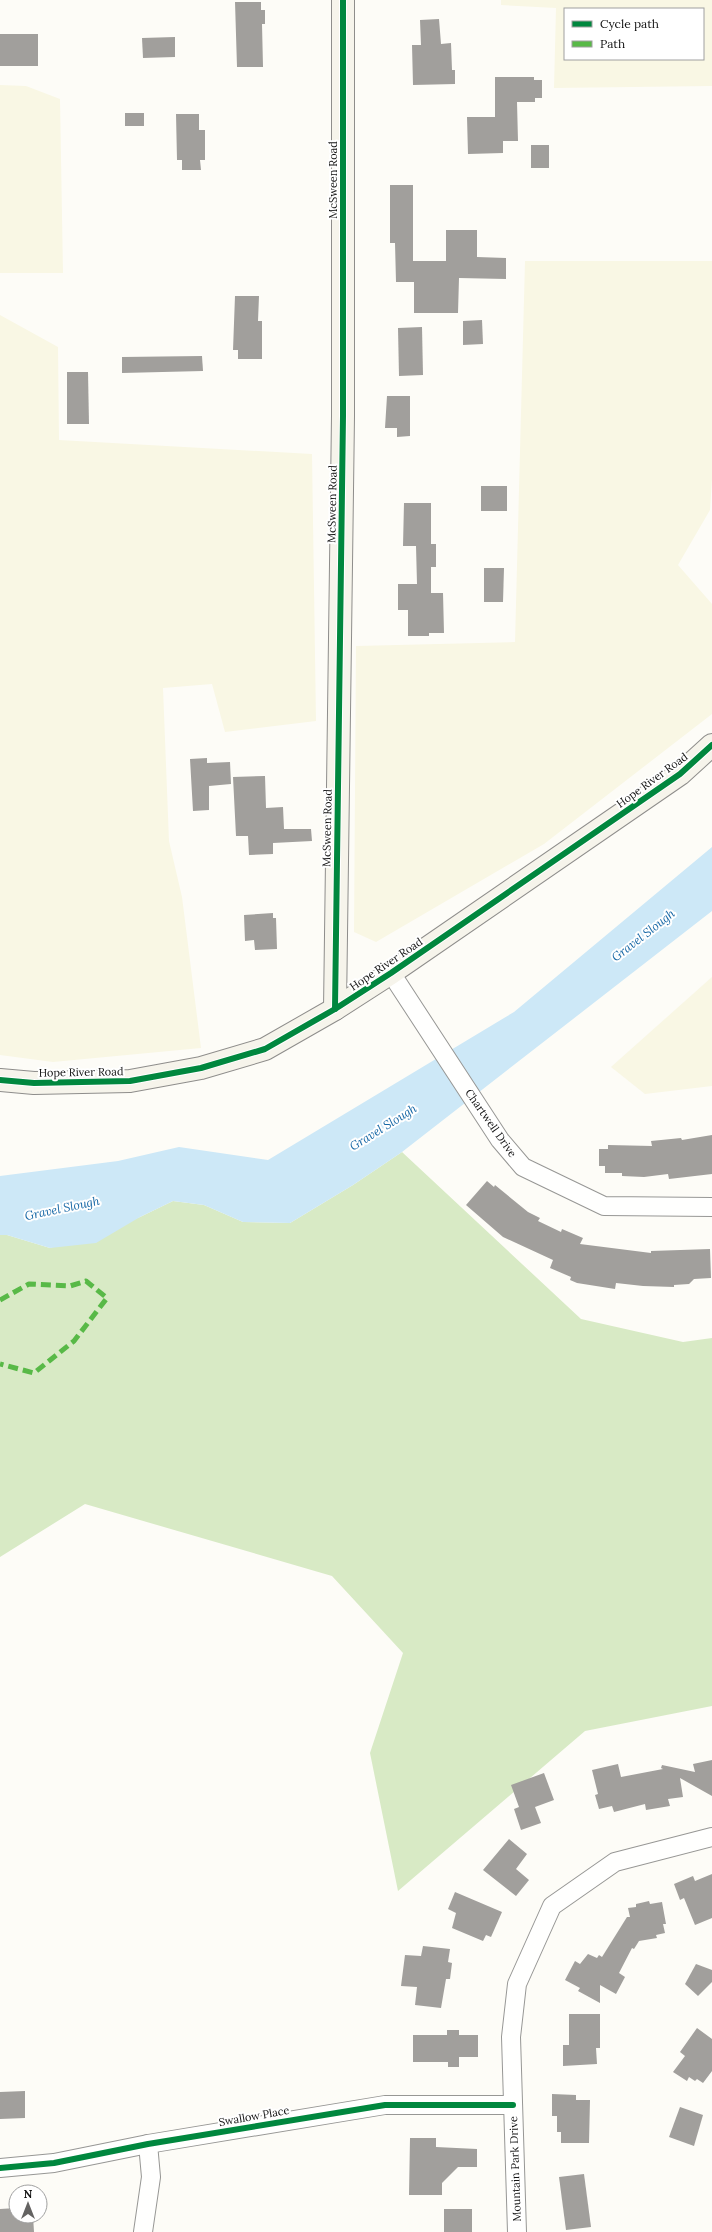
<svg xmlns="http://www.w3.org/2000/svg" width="712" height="2232" viewBox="0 0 712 2232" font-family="Lora,serif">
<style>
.farmland{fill:#f9f7e4;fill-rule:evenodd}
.forest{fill:#d8eac5}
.water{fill:#cde8f7}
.building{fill:#a19f9c}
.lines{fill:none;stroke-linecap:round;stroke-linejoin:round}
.street-casing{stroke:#979795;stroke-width:20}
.secondary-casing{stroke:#8e8d8b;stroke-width:24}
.street{stroke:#fffffe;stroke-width:18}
.secondary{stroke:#f6f4eb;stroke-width:22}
.quiet{stroke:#58b947;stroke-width:5;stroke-dasharray:10 5;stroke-linecap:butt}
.cycleway-casing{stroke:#fff;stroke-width:8}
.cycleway{stroke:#00873e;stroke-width:6}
.labels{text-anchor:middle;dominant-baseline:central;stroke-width:4;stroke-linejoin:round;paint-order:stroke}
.street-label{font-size:11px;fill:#111;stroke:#fff}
.water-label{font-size:12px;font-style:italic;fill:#1768a6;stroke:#fff}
</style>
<rect width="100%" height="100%" fill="#fdfcf7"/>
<g class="farmland">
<path d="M501,0h211v86l-158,2 2,-80 -55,-3zM565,9h138v50h-138z"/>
<path d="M0,85l26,1 34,13 3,174h-63z"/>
<path d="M525,261h187v218l-2,31 -32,55 34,39v110l-168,130 -168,98 -22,-10 2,-286 159,-4z"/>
<path d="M0,315l58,32 1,93 253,14 4,267 -91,11 -13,-48 -49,4 6,153 13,56 19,151 -148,14 -53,-7z"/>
<path d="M712,977v109l-67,8 -34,-27z"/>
</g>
<path class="forest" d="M402,1152l179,167 102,23 29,-4v368l-127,25 -187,160 -28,-138 33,-100 -71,-77 -247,-72 -85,53v-322h7l43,13 90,-31 33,-16 31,4 39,17 47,1 63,-38z"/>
<path class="water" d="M712,847v64l-310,241 -49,33 -63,38 -47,-1 -39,-17 -31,-4 -33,16 -44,26 -46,5 -43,-13h-7v-59l118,-15 61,-14 89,13 246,-148z"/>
<g class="building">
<path d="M235,2h26v8h4v14h-3l1,43h-26z"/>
<path d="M439,19l2,25 10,-1 1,27h3v14l-42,1 -1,-40h9l-1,-25z"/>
<rect x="0" y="34" width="38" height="32"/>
<path d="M175,37v20l-32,1 -1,-20z"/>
<path d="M495,77h39v3h8v18h-7v4h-18l1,39h-15v12l-35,1 -1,-37h28z"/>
<rect x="125" y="113" width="19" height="13"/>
<path d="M176,114h23v16h6v30h-5l1,10h-19v-10h-5z"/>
<rect x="531" y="145" width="18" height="23"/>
<path d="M390,185h23v76h33v-31h31v27l29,1v21l-47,-1 -1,35h-44v-31h-18l-1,-39h-5z"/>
<path d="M235,296h24l-1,25h4v38h-24v-9h-5z"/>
<path d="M482,320l1,24 -20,1v-24z"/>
<path d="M422,327l1,48 -24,1 -1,-48z"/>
<path d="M202,356l1,15 -81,2v-16z"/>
<path d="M67,372h21l1,52h-22z"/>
<path d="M387,396h23v40l-13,1v-9h-12z"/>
<rect x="481" y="486" width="26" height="25"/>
<path d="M404,503h27v41h5v23h-5v26h12l1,40h-15v3h-21v-26h-10v-26h19l-1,-38h-13z"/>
<path d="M484,568h20l-1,34h-19z"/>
<path d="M207,758v5l23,-1 1,22 -22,2v24l-16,1 -3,-52z"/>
<path d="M265,776l1,32 17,-1 1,22h27l1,12 -39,2v11l-24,1 -1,-19h-12l-3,-59z"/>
<path d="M273,913v5h3l1,31 -22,1 -1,-10 -9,1 -1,-26z"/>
<path d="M712,1135v39l-43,5 -1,-5 -24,3 -22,-1v-3h-17v-7h-6v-17h9v-4l44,1 -1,-5 30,-3 1,2z"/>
<path d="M487,1181l7,6 1,-2 33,27 12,6 -2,3 23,11 1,-3 21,9 -3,6 71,9v-2l59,-2 1,29 -17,1 -5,5 -15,1v2l-31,-1 -27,-3 -1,6 -38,-6 -7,-3 1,-3 -21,-9 3,-8 -50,-23 -37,-32z"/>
<path d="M712,1760v36l-32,-18 3,19 -15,2 2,7 -24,4 -1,-6 -31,8 -2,-6 -13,3 -4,-14 3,-1 -6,-24 26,-6 3,13 42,-8 -2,-1 1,-3 33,7 -2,-8z"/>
<path d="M544,1773l10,27 -19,7 6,16 -20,7 -7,-21 5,-2 -8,-22z"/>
<path d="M509,1839l18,15 -11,15 13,11 -13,16 -33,-26z"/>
<path d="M712,1874v44l-17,7 -11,-27 -4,2 -6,-16 19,-8 2,5z"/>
<path d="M455,1892l47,20 -11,25 -5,-2 -3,6 -31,-13 4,-15 -8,-4z"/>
<path d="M649,1901l1,3 12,-2 4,22h-3l2,9 -9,2 1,3 -18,3 -5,8 -2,-1 -13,25 6,4 -9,17 -16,-9v18l-22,-12 2,-3 -15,-8 10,-19 5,3 8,-10 9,4 2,-3 3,2 25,-40h3l-2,-9 8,-1v-3z"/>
<path d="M423,1946l27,3 -2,13 4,1 -2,16h-4l-5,29 -26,-3 2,-18 -16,-1 4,-31 16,1z"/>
<path d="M696,1964l16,6v12l-14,14 -13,-12z"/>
<path d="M569,2014h31v34h-4l1,16 -34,2v-21h6z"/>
<path d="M697,2028l15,11v32l-9,12 -6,-4 -2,2 -6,-4 -2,4 -14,-9 12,-16 -5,-4z"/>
<path d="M447,2030h12v5h19v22h-19v10h-11v-5h-35v-27h34z"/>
<path d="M25,2091v27l-25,1v-27z"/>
<path d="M552,2094l24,1v5h14l-1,43h-28v-11h-4v-16h-5z"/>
<path d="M680,2107l23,8 -9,31 -25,-9z"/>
<path d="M410,2138h26v9l41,2v18h-19l-16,16v12h-33z"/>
<path d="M584,2174l7,53 -25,3 -7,-53z"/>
<path d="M16,2208v8h17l1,16h-34v-23z"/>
<rect x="444" y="2209" width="28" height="23"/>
</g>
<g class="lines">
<g class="street-casing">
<g id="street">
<path d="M391,973l109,167 23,27 81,39 108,1"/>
<path d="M0,2168l54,-5 94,-19 237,-39h128"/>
<path d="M143,2232l8,-55 -3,-33"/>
<path d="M517,2232l-6,-195 6,-53 35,-78 63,-44 97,-25"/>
</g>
</g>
<g class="secondary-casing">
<g id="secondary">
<path d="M335,1009l8,-593v-416"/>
<path d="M0,1080l34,3 96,-2 71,-13 64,-19 70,-40 56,-36 289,-199 32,-29"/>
</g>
</g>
<use href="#street" class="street"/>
<use href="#secondary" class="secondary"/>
<path class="quiet" d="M0,1300l29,-16 41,2 16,-5 21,17 -33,43 -40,32 -34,-9"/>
<g class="cycleway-casing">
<g id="cycleway">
<path d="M335,1009l8,-593v-416"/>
<path d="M0,1080l34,3 96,-2 71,-13 64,-19 70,-40 56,-36 289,-199 32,-29"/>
<path d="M0,2168l54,-5 94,-19 237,-39h128"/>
</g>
</g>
<use href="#cycleway" class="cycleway"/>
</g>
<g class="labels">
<g class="street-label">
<text transform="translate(333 180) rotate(-90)">McSween Road</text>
<text transform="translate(332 504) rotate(-89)">McSween Road</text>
<text transform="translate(652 780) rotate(-36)">Hope River Road</text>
<text transform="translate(327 828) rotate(-89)">McSween Road</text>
<text transform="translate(386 964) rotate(-34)">Hope River Road</text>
<text transform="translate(81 1072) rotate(-1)">Hope River Road</text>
<text transform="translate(491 1123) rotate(55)">Chartwell Drive</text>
<text transform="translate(254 2116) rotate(-10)">Swallow Place</text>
<text transform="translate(515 2169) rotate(-92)">Mountain Park Drive</text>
</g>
<g class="water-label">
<text transform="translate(643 935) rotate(-38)">Gravel Slough</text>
<text transform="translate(383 1127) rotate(-32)">Gravel Slough</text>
<text transform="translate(62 1208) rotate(-12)">Gravel Slough</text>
</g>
</g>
<rect x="564" y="8" width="140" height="52" fill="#ffffff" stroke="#a0a0a0"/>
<rect x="572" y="21" width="20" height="6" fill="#00873e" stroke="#a0a0a0"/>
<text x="600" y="28" font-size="12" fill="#111111">Cycle path</text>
<rect x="572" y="41" width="20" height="6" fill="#58b947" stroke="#a0a0a0"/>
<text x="600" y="48" font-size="12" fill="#111111">Path</text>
<g transform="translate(28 2204)"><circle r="19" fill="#ffffff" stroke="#a0a0a0"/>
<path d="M0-3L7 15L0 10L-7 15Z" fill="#646362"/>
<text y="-6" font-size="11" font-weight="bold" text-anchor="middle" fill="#111111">N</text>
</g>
</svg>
